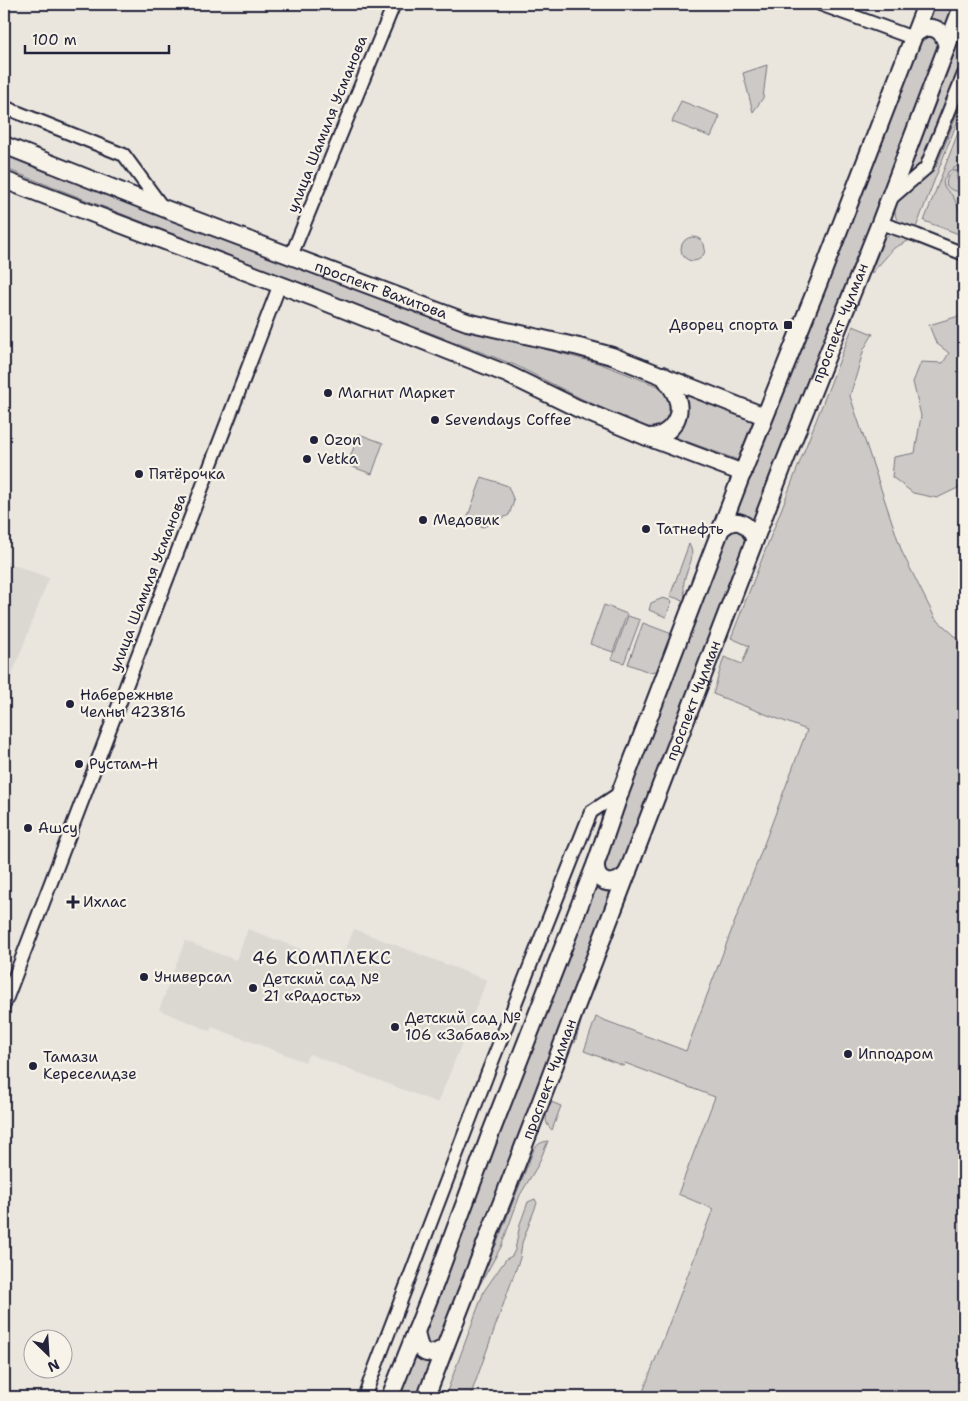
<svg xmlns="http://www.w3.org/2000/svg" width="968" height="1401" viewBox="0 0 968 1401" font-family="'Shantell Sans',sans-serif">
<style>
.built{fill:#dbd8d2}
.green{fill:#cdc9c6;stroke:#787680}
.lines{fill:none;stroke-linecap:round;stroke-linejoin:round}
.minor-casing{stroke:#22223b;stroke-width:16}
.major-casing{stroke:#22223b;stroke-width:20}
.minor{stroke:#f7f3e8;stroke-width:12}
.major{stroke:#f7f3e8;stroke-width:16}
.poi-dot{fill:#22223b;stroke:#f7f3e8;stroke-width:2}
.labels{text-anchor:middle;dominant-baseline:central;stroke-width:4.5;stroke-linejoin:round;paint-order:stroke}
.street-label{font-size:15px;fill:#22223b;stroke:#f7f3e8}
.poi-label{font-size:15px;fill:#22223b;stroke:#f7f3e8;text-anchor:start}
.quarter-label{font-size:18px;letter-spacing:1px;fill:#22223b;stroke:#f7f3e8}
</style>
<rect width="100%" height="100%" fill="#eae6de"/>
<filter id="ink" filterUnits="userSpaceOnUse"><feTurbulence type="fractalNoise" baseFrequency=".02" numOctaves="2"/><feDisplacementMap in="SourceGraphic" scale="10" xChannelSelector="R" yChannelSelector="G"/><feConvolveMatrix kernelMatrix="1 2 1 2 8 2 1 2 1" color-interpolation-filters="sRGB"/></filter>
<g filter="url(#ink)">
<g class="built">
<path d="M964,117v110l-37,-14z"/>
<path d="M4,561l45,17 -45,118z"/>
<path d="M248,929l92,35 14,-35 133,51 -49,123 -129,-49 -4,8 -93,-35 -2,4 -51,-21 26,-69 51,19z"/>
</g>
<g class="green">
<path d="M932,4h25l-10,28 -23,-8z"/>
<path d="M964,29v33l-39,103 -19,15z"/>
<path d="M927,37l5,1 8,6 -104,272 -84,207 -17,-7 179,-466c3,-7 5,-11 13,-13z"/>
<path d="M767,65l-4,33 -10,14 -10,-39z"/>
<path d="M681,101l39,15 -9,21 -39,-15z"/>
<path d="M958,111l3,1 -46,118c-5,-2 -11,-4 -15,-7 -8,-6 -5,-19 -1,-26 5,-8 24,-24 32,-31l5,1z"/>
<path d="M964,117v45l-16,10 -5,9c1,8 4,9 9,14 4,5 5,12 8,16h4v25l-40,-15z"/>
<path d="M4,155l45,18 36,8 382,147 134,36 62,24 10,16 -3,14 -10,11 -8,-1 -18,-5 -54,-25 -65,-33 -257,-98 -254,-99z"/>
<path d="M956,170c2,9 -2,11 8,16v5c-7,1 -13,0 -17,-5 -2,-8 2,-12 9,-16z"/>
<path d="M892,233l19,5 -1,2 -16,8 -22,25 -1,-1 13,-33 3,-3z"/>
<circle cx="693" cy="249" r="12"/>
<path d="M959,316l5,1v168l-27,13 -24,-5 -21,-16 2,-20 21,-4 6,-37 -8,-34 8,-20 22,1 6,-10 -13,-10 -7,-18z"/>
<path d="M853,326l20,8 -9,15 -14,47 52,156 33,66 29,26v753h-323l72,-188 -35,-15 37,-97 -90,-34 -1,3 -40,-15 12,-34 90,34 121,-321 -94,-36 11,-37 18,7 7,-18 -18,-8z"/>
<path d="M685,395l68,26 -15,39 -69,-25 11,-9 7,-19z"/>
<path d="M359,434l24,9 -11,31 -25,-9z"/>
<path d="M482,477l26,9 6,15 -5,14 -26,12 -12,-4 -3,-7z"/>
<path d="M730,529h7l7,2 2,7 -126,338 -18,-1v-11z"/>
<path d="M689,544c8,14 -3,24 -5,38 -1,6 2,12 0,19l-14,-5z"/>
<path d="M663,598l9,3 -6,16 -17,-7 2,-7z"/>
<path d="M604,605l23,9 -14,38 -23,-8z"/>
<path d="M628,616l12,4 -16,43 -12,-4z"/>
<path d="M643,623l29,11 -15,37 -8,1 -21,-8z"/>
<path d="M682,756l-60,157 -1,-3 59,-153z"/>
<path d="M596,879l21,8 -176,455 -12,6 -5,-11 36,-94 9,-37z"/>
<path d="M617,926l-33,85 -9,32 -2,-1 8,-33 33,-82z"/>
<path d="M551,1102l10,4 -9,24c-10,-8 -5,-18 -1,-28z"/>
<path d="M548,1141l-10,24 -18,30 -19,52 -23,41 -42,109h-4l42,-111 22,-41 38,-96c4,-5 7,-7 14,-8z"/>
<path d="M535,1199l2,4 -15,40 -2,15 -50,139h-25l39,-106 22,-32 6,-3 3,-6 5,-26 8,-22z"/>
<path d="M413,1347l23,12 -15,38h-27z"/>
</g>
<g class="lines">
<g class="minor-casing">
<g id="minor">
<path d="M820,4l93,34"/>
<path d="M4,107l120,48 39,53"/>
<path d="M889,200l37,-32 38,-94"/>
<path d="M880,223l36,12 48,19"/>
<path d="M291,256l103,-252"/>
<path d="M4,1005l276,-721"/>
<path d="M364,1397l124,-325 103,-260 29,-19"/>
</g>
</g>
<g class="major-casing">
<g id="major">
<path d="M914,35c15,-13 29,-8 33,12"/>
<path id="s1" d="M4,145l159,63 304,114 112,25 33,9 152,60"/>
<path d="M4,180l311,118 192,76 70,34 70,29 96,36"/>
<path d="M647,437c23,1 38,-21 29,-41 -3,-8 -9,-14 -13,-21"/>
<path d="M721,529c16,-14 27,-6 34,11"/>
<path d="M596,863c-2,23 21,25 32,9"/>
<path d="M416,1331c3,20 8,29 28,17"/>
<path d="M390,1397l46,-116 54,-146 106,-272 24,-70 120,-314 79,-197 107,-278"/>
<path id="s2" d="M426,1397c49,-130 103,-259 150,-390l209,-546 95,-238 83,-219"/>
</g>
</g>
<use href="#minor" class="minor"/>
<use href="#major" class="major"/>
</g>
</g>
<g class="poi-dot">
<rect x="783" y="320" width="10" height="10" rx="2.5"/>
<circle cx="328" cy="393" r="5"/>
<circle cx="435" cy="420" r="5"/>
<circle cx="314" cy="440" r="5"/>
<circle cx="307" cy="459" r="5"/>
<circle cx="139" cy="474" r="5"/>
<circle cx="423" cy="520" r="5"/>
<circle cx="646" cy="529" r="5"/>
<circle cx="70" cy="704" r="5"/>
<circle cx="79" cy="764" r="5"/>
<circle cx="28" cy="828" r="5"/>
<path d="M70.5 894.5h5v5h5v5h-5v5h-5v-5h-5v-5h5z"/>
<circle cx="144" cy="977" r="5"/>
<circle cx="253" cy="988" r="5"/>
<circle cx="395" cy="1027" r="5"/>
<circle cx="848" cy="1054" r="5"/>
<circle cx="33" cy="1066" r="5"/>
</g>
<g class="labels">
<g class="street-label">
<text transform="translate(327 124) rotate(-68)">улица Шамиля Усманова</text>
<text stroke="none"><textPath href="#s1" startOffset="404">проспект Вахитова</textPath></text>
<text stroke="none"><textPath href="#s2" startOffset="1151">проспект Чулман</textPath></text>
<text transform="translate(148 583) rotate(-69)">улица Шамиля Усманова</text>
<text stroke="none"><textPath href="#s2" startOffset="746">проспект Чулман</textPath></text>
<text stroke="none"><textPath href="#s2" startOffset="341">проспект Чулман</textPath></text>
</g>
<g class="poi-label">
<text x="778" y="325" text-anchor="end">Дворец спорта</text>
<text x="338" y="393">Магнит Маркет</text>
<text x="445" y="420">Sevendays Coffee</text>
<text x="324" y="440">Ozon</text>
<text x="317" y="459">Vetka</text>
<text x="149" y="474">Пятёрочка</text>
<text x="433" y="520">Медовик</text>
<text x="656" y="529">Татнефть</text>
<text x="80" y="695">Набережные<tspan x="80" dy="17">Челны 423816</tspan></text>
<text x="89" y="764">Рустам-Н</text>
<text x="38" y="828">Ашсу</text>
<text x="83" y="902">Ихлас</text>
<text x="154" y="977">Универсал</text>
<text x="263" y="979">Детский сад №<tspan x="263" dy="17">21 «Радость»</tspan></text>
<text x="405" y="1018">Детский сад №<tspan x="405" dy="17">106 «Забава»</tspan></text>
<text x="858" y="1054">Ипподром</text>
<text x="43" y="1057">Тамази<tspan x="43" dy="17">Кереселидзе</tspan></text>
</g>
<g class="quarter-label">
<text x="322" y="958">46 КОМПЛЕКС</text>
</g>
</g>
<rect width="968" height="1401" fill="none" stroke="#f7f3e8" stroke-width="20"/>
<rect x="10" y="10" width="948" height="1381" fill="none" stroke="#22223b" stroke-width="2" filter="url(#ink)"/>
<g transform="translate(48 1354) rotate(155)"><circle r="24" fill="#f7f3e8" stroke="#a29fa3"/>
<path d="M0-4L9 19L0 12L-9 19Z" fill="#22223b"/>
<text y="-8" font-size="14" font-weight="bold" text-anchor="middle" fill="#22223b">N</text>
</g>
<path d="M25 45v8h144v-8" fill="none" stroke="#22223b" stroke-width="2.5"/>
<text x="32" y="45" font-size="15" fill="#22223b" stroke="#f7f3e8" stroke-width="4" paint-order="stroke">100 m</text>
</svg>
